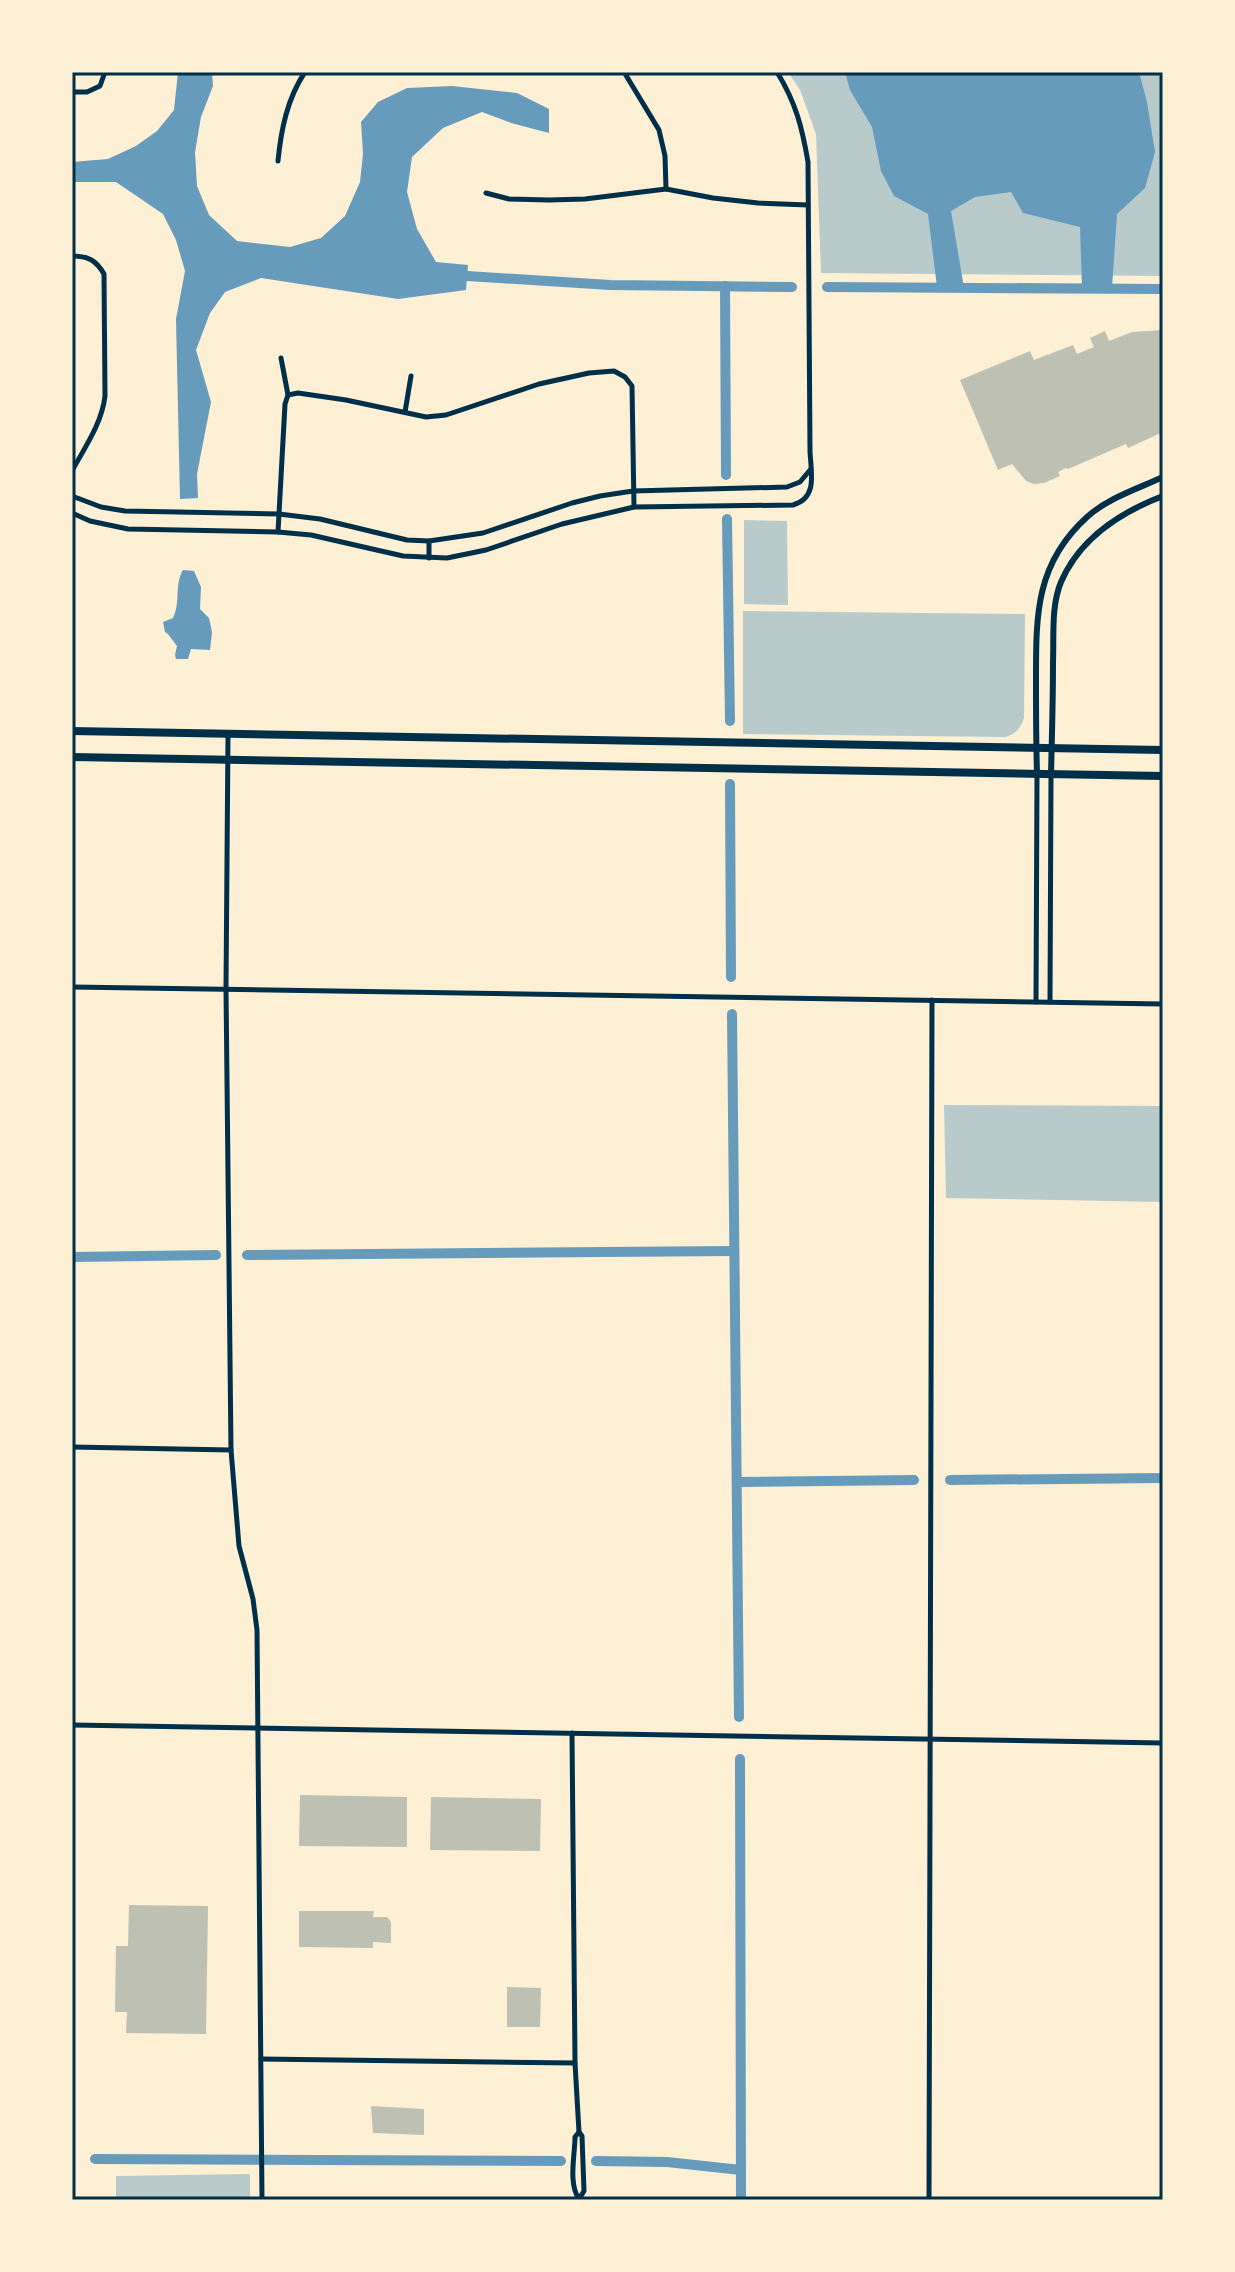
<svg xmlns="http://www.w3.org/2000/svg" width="1235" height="2272" viewBox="0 0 1235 2272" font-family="Figtree,sans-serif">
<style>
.green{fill:#b9caca}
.water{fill:#669bbc}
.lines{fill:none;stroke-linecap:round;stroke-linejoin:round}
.canal{stroke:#669bbc;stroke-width:10}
.building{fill:#bec0b2}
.minor{stroke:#003049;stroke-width:5}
.tertiary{stroke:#003049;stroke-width:6}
.primary{stroke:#003049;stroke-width:8}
.neatline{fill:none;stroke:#003049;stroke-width:3}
</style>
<rect width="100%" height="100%" fill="#fdf0d5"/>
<g class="green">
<path d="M788,72h375v204l-342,-3 -5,-139 -16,-44z"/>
<path d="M744,520l43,1 1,84 -44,-1z"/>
<path d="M743,611l282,3 -1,104c-4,11 -8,16 -19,19l-262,-3z"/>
<path d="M944,1105l219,1v96l-217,-4z"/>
<path d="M250,2174v26h-134v-24z"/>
</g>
<g class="water">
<path d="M178,72h34l1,14 -12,31 -6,35 2,34 12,29 28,26 53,6 31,-9 24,-22 15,-34 3,-28 -2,-32 17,-20 29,-14 45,-2 65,7 32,16v24l-38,-10 -29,-11 -39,16 -31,29 -5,35 10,37 19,33 32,3 -2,25 -68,9 -137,-21 -36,14 -15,21 -14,37 15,52 -14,72 1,24 -18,1 -4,-180 9,-48 -9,-31 -13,-26 -47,-32h-44v-20l36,-3 28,-13 21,-15 17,-21z"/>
<path d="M845,72h294l8,30 8,50 -10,36 -28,26 -5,74h-30l-2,-61 -57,-14 -12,-21 -36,5 -24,14 13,77 -27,-1 -9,-73 -34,-18 -13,-25 -9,-44 -22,-37z"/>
<path d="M183,570l11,1 7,16 -1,22 9,9 3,14 -2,18 -19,-1 -3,10h-12l-1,-4 2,-9 -9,-12 -3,-2 -2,-10 10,-4c8,-16 1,-33 10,-48z"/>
</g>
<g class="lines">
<g class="canal">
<path d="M467,276l143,9 182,2"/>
<path d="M725,286l1,189"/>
<path d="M827,287l336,2"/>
<path d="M727,519l3,202"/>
<path d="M730,784l1,193"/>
<path d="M732,1014l7,703"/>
<path d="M247,1255l487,-4"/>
<path d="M72,1257l144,-2"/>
<path d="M950,1480l213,-2"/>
<path d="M737,1482l177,-2"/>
<path d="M740,1759l1,441"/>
<path d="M95,2159l466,2"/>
<path d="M596,2161l71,1 74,8"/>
</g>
</g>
<g class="building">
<path d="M1163,330v102l-35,16 -2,-4 -58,25 -2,-1 -8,4 2,4 -16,7 -10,1 -8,-3 -14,-17 -14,6 -38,-90 70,-29 4,9 39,-15 4,9 17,-7 -4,-9 15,-7 4,10 23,-9z"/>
<path d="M300,1795l107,2v50l-108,-1z"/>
<path d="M431,1797l110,2 -1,52 -110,-1z"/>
<path d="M129,1905l79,1 -2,128 -80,-1 1,-21h-12l1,-66h12z"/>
<path d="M299,1911h75l-1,6h14l4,5v21l-18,-1v6l-74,-1z"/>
<path d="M507,1987l34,1 -1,39h-33z"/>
<path d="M371,2106l53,3v26l-51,-2z"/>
</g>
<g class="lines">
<g class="minor">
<path d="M624,72l35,58 6,26 1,33"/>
<path d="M72,92h15l13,-6 5,-14"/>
<path d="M278,161c3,-31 9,-62 27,-89"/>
<path d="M486,193l23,6 40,1 36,-1 81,-10 47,9 45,5 50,2"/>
<path d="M72,256c16,0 24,4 32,18l1,122c-3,27 -20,51 -33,75"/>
<path d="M288,395l10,-2 48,7 80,17 20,-2 93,-31 50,-11 25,-2 11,6 7,9 2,121"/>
<path d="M405,412l6,-36"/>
<path d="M72,496l29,11 24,4 154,3 41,5 87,21 22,1 54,-8 89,-30 28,-7 33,-5 154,-4 13,-5 10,-12"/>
<path d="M72,513l18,8 38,8 150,3 33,3 92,21 44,2 39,-8 76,-26 72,-17 159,-2c25,-7 18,-32 17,-54l-2,-289c-6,-35 -12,-59 -31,-90"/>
<path d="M278,532l7,-128 3,-9 -7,-37"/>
<path d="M429,541v17"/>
<path d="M228,735l-2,253 5,462 8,96 14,53 4,31 5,570"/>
<path d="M72,987l1091,17"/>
<path d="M1036,1002l1,-228"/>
<path d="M1050,1002l1,-227"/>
<path d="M72,1447l159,3"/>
<path d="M72,1725l1091,18"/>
<path d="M572,1733l3,330 4,69 3,4 2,55 -5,8"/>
<path d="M261,2059l314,4"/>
<path d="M579,2132l-4,5c0,18 -7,46 4,62"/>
<path d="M929,2200l3,-1200"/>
</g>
<g class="tertiary">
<path d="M1037,773c-1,-30 -1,-61 -1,-92 0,-65 -1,-117 51,-164 21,-19 50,-28 76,-40"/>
<path d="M1051,774c1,-38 2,-75 2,-112 1,-26 -2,-56 8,-80 19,-44 60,-70 102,-86"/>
</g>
<g class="primary">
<path d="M72,731l1091,19"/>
<path d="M72,757l1091,19"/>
</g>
</g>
<rect width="1235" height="2272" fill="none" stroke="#fdf0d5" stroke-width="148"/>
<rect x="74" y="74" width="1087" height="2124" class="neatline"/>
</svg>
